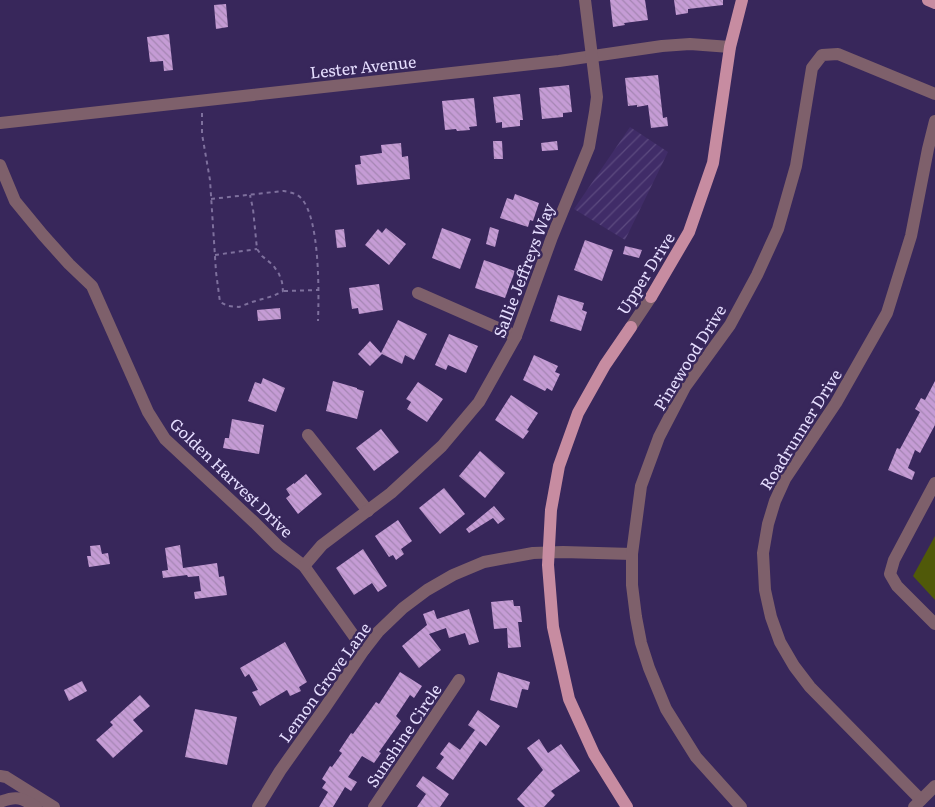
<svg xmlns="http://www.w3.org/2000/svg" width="935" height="807" viewBox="0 0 935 807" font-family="Literata,serif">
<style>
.industrial{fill:url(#industrial-furrows)}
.grass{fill:#505909}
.building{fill:url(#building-back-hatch)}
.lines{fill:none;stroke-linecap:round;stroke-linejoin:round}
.path{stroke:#7e709d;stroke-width:2;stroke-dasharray:4 4;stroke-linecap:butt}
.minor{stroke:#7e606b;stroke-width:12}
.major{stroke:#c78ca1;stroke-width:12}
.labels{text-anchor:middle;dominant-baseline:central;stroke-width:5;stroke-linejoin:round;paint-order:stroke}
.street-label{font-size:16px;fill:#e6deff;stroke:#38275b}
</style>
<defs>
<pattern id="industrial-furrows" width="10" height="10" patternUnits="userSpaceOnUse" patternTransform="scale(1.25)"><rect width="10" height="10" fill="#402c68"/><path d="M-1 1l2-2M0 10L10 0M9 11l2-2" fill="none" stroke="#5c4a7f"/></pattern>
<pattern id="building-back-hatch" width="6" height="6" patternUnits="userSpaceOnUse" patternTransform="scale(1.25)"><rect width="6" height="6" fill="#c59cd5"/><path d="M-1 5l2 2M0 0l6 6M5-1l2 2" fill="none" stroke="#a586b3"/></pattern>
</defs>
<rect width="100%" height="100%" fill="#38275b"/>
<path class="industrial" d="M630,127l38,25 -43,88 -51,-31z"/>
<path class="grass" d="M935,536v64l-22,-24z"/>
<g class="building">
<path d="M610,0h35l3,20 -24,3 1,2 -12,2z"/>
<path d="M674,0h49v5l-35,4v4l-12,2z"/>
<path d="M226,4l2,23 -12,2 -2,-24z"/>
<path d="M169,34l4,36 -9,1 -1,-10 -13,1 -3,-25z"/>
<path d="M658,75l5,43 4,-1 1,9 -17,2 -3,-23 -11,2v-2l-9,1 -3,-28z"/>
<path d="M569,85l3,27 -9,1v4l-21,2 -3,-31z"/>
<path d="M520,94l3,26h-3v6l-18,2v-6l-6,1 -3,-26z"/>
<path d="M474,98l3,28 -8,1 1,3 -13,1 -1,-2 -11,1 -3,-29z"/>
<path d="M493,141h9l1,18h-9z"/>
<path d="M557,141l1,9 -16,1 -1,-8z"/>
<path d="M401,143l1,14 6,-1 2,23 -53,6 -2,-20 6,-1 -1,-8 22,-3 -1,-8z"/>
<path d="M515,194l24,9 -6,18 -3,-1 -2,7 -28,-9 7,-20 6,2z"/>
<path d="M490,227l9,3 -4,17 -9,-3z"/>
<path d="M386,228l20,16 -17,21 -24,-20 13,-16 4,4z"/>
<path d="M442,228l29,11 -11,30 -28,-11z"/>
<path d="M344,229l2,18 -9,1 -2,-18z"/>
<path d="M585,240l28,10 -11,31 -28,-11z"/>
<path d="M625,246l17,4 -3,8 -16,-4z"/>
<path d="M484,260l31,11 -10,27 -30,-10z"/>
<path d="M379,284l4,26 -24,4 -1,-6 -6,1 -3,-21z"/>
<path d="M558,295l26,8 -2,7 5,2 -6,19 -31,-10z"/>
<path d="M280,308l1,11 -23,2 -1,-11z"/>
<path d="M398,320l29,14 -13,26 -9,-5 -3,9 -20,-10 -12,12 -12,-12 12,-13 11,12z"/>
<path d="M449,334l29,12 -12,27 -18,-8 -2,5 -11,-5z"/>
<path d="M534,355l24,11 -3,6 5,2 -8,17 -5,-3 -2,3 -22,-11z"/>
<path d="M263,378l22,10 -9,24 -28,-11 7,-19 6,2z"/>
<path d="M333,381l24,7v1l7,2 -7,28 -31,-8z"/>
<path d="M935,381v44l-15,28 -5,-3 -7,18 7,4 -3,8 -24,-10 9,-22 3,1 20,-37 -5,-3 6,-11 4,2z"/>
<path d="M418,382l25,17 -16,23 -20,-13 4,-7 -5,-3z"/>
<path d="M511,395l27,18 -11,17 2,1 -6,8 -28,-19z"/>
<path d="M232,419l32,6 -5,29 -36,-6 2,-10h4z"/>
<path d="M381,429l18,23 -25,19 -18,-23z"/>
<path d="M480,451l25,22 -20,25 -26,-22z"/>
<path d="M306,474l16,20 -24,20 -12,-16 4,-3 -4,-6 8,-6v1z"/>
<path d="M444,488l21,26 -25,20 -21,-26z"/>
<path d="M494,506l11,13 -7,5 -5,-6 -24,15 -3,-4z"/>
<path d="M398,520l14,21 -11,8 3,5 -8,6 -3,-5 -4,2 -14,-21z"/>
<path d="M100,545l2,9 6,-1 2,11 -21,3 -2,-11h4l-1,-10z"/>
<path d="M180,545l3,23 34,-5 2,14 5,-1 3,19 -32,4 -1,-7 7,-1 -2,-15 -11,1 -1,-2 -24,3 -1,-7 6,-1 -3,-22z"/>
<path d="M363,549l24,37 -9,6 -6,-9 -18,12 -18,-27z"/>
<path d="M513,600l1,6h6l2,16h-4l3,25 -13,1 -1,-20 -13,1 -3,-27z"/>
<path d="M469,609l10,33 -10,3 -4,-12 -16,5 -3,-10 -17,6 12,16 -22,18 -17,-22 25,-21 -4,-11 11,-4 3,9z"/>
<path d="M285,642l22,40 -8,5 2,4 -11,5 -3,-6 -27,16 -8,-14 6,-2 -9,-16 -4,3 -5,-9z"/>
<path d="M400,672l22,14 -8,12 -4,-3 -14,21 5,5 -22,31 2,1 -7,10 -12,-7 -14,21 9,5 -6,9 -6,-4 -12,20h-14l9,-15 -6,-4 4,-6 -4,-3 8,-13 2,1 10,-14 -3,-2 12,-18 2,1 23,-32 3,2z"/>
<path d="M498,672l32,10 -2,8 -6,-1 -5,19 -27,-8z"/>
<path d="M82,681l5,10 -18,10 -5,-11z"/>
<path d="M140,695l10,11 -17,14 10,11 -30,27 -17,-18 17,-15 -3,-3z"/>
<path d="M195,709l42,8 -10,48 -42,-8z"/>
<path d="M478,710l22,16 -14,20 -6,-5 -27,39 -17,-12 8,-11 -4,-3 9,-12 11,8 15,-20 -7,-5z"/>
<path d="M539,739l9,14 13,-9 19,27 -29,20 4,4 -11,12h-19l-8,-8 26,-29 -16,-22z"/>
<path d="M423,776l26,18 -9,13h-23l9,-13 -10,-8z"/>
</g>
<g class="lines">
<g class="path">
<path d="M202,113v21l8,46 6,92 4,30 8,4 11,1 13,-5 21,-6 10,-5 -1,-9 -3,-8 -6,-9 -11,-9 -5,-7 -4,-40 -3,-14"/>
<path d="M211,199l72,-8c6,1 13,2 18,7 19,20 18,95 17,123"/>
<path d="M215,255l42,-6"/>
<path d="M284,291l35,-1"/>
</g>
<g class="minor">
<path d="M0,123l559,-62 103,-15 28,-2 40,3"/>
<path d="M0,165l15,36 28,34 26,29 23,22 56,126 17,27 90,84 23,23 26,20 60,84"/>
<path d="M418,293l98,43"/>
<path d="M631,327l20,-30"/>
<path d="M308,435l60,76"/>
<path d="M935,483l-41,77 -4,14 7,12 38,38"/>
<path d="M304,566l18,-21 69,-52 51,-47 37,-44 37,-66 36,-99 37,-90 6,-35 2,-15 -12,-97"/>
<path d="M0,776l6,1 48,30"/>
<path d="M921,800l-111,-113 -16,-21 -14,-24 -9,-25 -6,-27 -2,-37 5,-29 7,-23 10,-22 51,-76 51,-90 24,-77 17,-87 7,-28"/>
<path d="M0,802c17,-7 22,-4 36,5"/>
<path d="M258,807l22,-36 44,-62 40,-59 14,-18 25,-24 24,-18 26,-15 31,-13 49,-9 30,-1 69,2"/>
<path d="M374,807l85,-127"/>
<path d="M741,807l-45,-50 -30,-48 -17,-41 -8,-25 -5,-26 -4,-32v-31l9,-68 18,-49 26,-50 45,-62 27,-50 21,-46 18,-63 16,-98 10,-13 16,-1 97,40"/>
<path d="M914,807l21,-21"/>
</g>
<g class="major">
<path d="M928,0l7,3"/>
<path d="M651,297l38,-65 24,-69 17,-116 12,-47"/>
<path d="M627,807l-33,-53 -25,-55 -16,-72 -5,-62 3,-55 8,-44 19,-53 27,-48 26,-38"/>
</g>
</g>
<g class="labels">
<g class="street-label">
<text transform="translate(363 66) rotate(-6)">Lester Avenue</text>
<text transform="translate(523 270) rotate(-69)">Sallie Jeffreys Way</text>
<text transform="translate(645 273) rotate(-58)">Upper Drive</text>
<text transform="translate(689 357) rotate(-58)">Pinewood Drive</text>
<text transform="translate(800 429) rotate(-58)">Roadrunner Drive</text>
<text transform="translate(232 477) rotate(44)">Golden Harvest Drive</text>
<text transform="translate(324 682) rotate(-54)">Lemon Grove Lane</text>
<text transform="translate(403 735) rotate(-56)">Sunshine Circle</text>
</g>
</g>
</svg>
